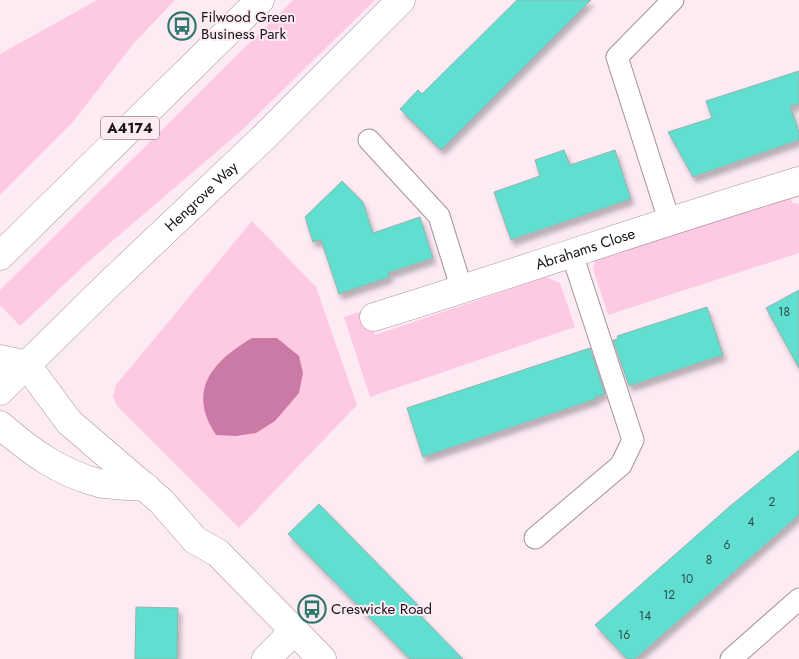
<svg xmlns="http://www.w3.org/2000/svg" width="799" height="659" viewBox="0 0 799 659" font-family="Jost,sans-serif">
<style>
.green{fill:#fec9e3}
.water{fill:#cb7aa5}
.building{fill:#61dfd0;stroke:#97b0ac;filter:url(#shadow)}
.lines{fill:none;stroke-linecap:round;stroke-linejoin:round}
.lane-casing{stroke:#a6919b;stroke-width:23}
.street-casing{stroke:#a6919b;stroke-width:29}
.highway-casing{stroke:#a6919b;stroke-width:29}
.lane{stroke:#fff;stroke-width:21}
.street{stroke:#fff;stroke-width:28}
.highway{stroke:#fff;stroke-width:28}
.labels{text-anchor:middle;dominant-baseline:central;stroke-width:4;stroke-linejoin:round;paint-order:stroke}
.number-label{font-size:12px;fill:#2d4746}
.shield{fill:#fdebf4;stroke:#60545a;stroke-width:1}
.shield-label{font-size:14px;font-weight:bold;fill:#1c1418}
.poi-label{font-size:15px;fill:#1c1418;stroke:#fdebf4;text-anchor:start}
.street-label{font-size:15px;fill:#1c1418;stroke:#fdebf4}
</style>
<defs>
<filter id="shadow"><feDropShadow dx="3" dy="5.5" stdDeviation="2.5" flood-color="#0004"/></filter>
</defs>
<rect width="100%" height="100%" fill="#fdebf4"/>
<g class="green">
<path d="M97,0h78l-41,43 -62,80 -72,72v-141z"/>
<path d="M293,0h82l-134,131 -153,131 -68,64 -20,-21v-15z"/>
<path d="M790,193l2,10 7,1v49l-191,62 -15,-46 2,-8 7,-6z"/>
<path d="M252,221l64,66 41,118 -118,123 -122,-122 -4,-10 3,-11z"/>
<path d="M546,277l14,6 15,44 -205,70 -26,-80 22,-7 9,25z"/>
</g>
<path class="water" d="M252,338h25l22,18 4,17 -4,20 -24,28 -19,12 -20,3 -20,-1c-30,-45 -3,-74 36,-97z"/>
<g class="building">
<path d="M517,0h74l-150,150 -41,-41 18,-19 4,4z"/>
<path d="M799,71v33l-9,2 9,26v8l-106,37 -25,-45 44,-14 -6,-17z"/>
<path d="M564,150l6,15 45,-15 16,49 -120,41 -17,-48 46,-16 -5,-16z"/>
<path d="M342,181l21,21 10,31 47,-16 13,41 -45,15 2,4 -51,17 -18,-54 -8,2 -8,-25z"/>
<path d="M799,290v78l-33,-60z"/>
<path d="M707,307l16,48 -94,31 -16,-46 5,-1 -1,-3z"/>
<path d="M590,348l15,46 -9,3v2l-173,58 -16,-49z"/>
<path d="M799,450v65l-164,144h-8l-32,-34 134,-118z"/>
<path d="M319,504l103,105 -4,4 45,46h-53l-122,-125z"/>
<path d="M136,607l42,1 -1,51h-42z"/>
</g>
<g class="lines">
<g class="lane-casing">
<g id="lane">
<path d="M369,140l70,76 23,74"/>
<path d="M669,220l-52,-163 56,-57"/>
<path d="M535,538l86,-73 12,-25 -61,-186"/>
<path d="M731,659l68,-60"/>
</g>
</g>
<g class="street-casing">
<g id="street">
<path id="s1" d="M374,317c142,-44 282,-93 425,-136"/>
<path d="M27,365l42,57 92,79 34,39 23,13 104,106"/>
<path d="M0,425c30,26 60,48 99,58 15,3 32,3 47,4"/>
<path d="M266,659l28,-28"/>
</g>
</g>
<g class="highway-casing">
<g id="highway">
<path d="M0,256l260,-256"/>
<path d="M0,359l27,6"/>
<path id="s2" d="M0,391l109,-107 152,-144 140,-140"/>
</g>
</g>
<use href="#lane" class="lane"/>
<use href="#street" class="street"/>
<use href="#highway" class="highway"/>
</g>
<defs>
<g id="bus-ring" transform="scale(1.4375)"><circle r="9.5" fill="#fdebf4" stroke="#2f766d" stroke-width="1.5"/><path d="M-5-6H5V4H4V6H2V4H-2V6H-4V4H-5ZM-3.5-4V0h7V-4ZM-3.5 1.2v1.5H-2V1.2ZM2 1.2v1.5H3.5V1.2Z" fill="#2f766d"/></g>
</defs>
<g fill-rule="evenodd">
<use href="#bus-ring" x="182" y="26"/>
<use href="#bus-ring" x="312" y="609"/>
</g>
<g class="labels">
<g class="number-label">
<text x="784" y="312">18</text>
<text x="772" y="502">2</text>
<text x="751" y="522">4</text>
<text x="727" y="545">6</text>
<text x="709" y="560">8</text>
<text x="687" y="579">10</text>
<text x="669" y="595">12</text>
<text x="645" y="616">14</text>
<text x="624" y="635">16</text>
</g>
<rect class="shield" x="101" y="116.5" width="58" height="23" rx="4"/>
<g class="shield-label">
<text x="130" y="128">A4174</text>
</g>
<g class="poi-label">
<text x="201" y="17">Filwood Green<tspan x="201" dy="17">Business Park</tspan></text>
<text x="331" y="609">Creswicke Road</text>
</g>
<g class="street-label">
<text stroke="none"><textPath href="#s2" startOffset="280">Hengrove Way</textPath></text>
<text stroke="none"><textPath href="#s1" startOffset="222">Abrahams Close</textPath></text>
</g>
</g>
</svg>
